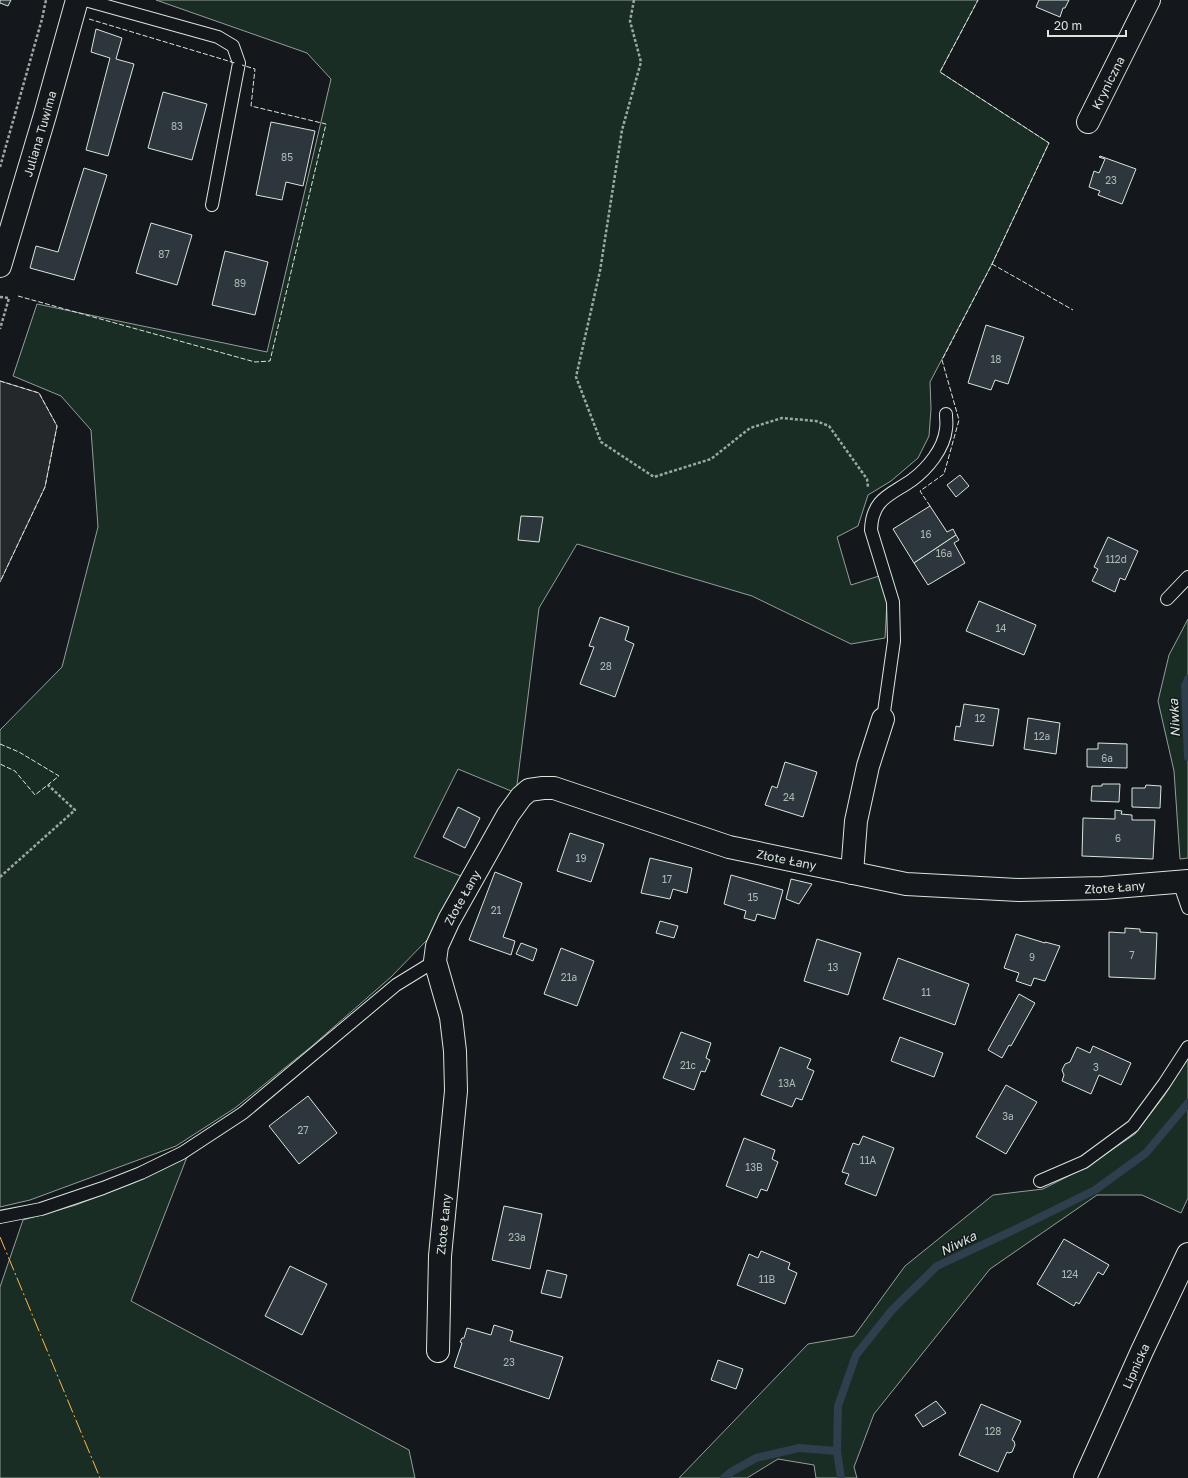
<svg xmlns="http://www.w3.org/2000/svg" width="1188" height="1478" viewBox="0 0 1188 1478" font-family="'Golos Text',sans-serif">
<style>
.green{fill:#1a2d24;stroke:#939e99}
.parking{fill:#24282b;stroke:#939e99}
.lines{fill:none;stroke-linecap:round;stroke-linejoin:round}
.stream{stroke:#2f3f4d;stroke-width:8}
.building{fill:#2c363c;stroke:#d8e6dc}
.lane-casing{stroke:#d8e6dc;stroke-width:14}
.street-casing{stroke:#d8e6dc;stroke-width:24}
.secondary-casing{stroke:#d8e6dc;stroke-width:24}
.path{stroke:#9da8a2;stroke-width:2.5;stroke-dasharray:3 2;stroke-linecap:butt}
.lane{stroke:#14181c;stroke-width:12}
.street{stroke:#14181c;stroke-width:22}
.secondary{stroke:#14181c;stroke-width:22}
.fence{stroke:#d8e6dc;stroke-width:1;stroke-dasharray:5 2;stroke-linecap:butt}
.power{stroke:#ffb74d;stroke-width:1;stroke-dasharray:14 3 2 3;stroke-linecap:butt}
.labels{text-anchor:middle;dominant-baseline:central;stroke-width:3;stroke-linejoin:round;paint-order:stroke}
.number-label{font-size:10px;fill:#adbab4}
.street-label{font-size:12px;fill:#d8e6dc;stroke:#14181c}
.water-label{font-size:13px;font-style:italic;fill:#d8e6dc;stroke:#14181c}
</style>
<rect width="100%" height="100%" fill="#14181c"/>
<g class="green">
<path d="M156,0h822l-38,72 109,71 -57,121 -62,118 1,27 -2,27 -11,22 -27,23 -23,14 -10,31 -21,11 14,48 28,-9 8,25 -2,37 -34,6 -99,-48 -175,-52 -38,64 -23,185 -58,-24 -44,88 54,22 -39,59 -38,39 -79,69 -77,62 -59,38 -146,54 -30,7v-477l62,-63 36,-140 -7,-97 -30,-34 -48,-20 24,-72 230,48 64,-273 -24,-26z"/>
<path d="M1188,619v239l-8,1 -6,-88 -16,-70 11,-46z"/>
<path d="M1188,1058v140l-7,15 -39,-18h-45l-107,74 -116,145 -20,53 3,11h-41l-2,-13 -36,-6 -31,19h-68l129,-134 46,-8 51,-70 88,-71 50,-6 45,-23 47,-32 29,-38z"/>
<path d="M187,1157l-56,144 278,149 6,28h-415v-191l23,-67 53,-15 57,-22z"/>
</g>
<path class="parking" d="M0,381l39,12 18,33 -12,61 -45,95z"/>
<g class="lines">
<g class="stream">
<path d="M1188,679l-3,7 3,71"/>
<path d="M724,1478l7,-6 25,-14 43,-10 38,3"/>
<path d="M841,1478l-4,-27 1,-45 18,-51 36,-45 45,-44 81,-38 77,-38 51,-37 42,-50"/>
</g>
</g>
<g class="building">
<path d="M0,0h11l-3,6 -8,-3z"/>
<path d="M1039,0h30l-4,8h-2l-3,9 -24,-10z"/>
<path d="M96,29l26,9 -6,21 18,5 -26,92 -22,-6 24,-92 -19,-6z"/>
<path d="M163,92l44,12 -15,56 -44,-12z"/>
<path d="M271,122l44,9 -12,55 -17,-4 -4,18 -26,-5z"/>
<path d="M1100,156l36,13 -14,35 -24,-9 2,-4 -11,-4 5,-16 5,2 6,-14 -6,-2z"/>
<path d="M84,168l23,7 -33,105 -44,-12 6,-22 22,6z"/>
<path d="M151,223l41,12 -15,50 -41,-12z"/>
<path d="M225,251l43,11 -13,53 -43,-10z"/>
<path d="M986,325l38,12 -16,47 -13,-4 -4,10 -23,-7z"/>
<path d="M960,475l9,11 -13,11 -9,-12z"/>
<path d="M930,506l17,26 6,-3 3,6 -42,28 -21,-34z"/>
<path d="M521,516l22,1 -4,25 -21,-2z"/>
<path d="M956,535l3,5 -5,3 11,20 -37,22 -14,-22z"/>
<path d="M1108,537l30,14 -13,29 -5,-2 -5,14 -23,-11 6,-12 -4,-2z"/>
<path d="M979,601l57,24 -12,30 -58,-24z"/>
<path d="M600,617l29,10 -4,13 9,4 -19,53 -35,-13 14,-37 -5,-1z"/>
<path d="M964,704l35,5 -6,37 -39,-6 2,-14 4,1z"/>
<path d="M1028,718l32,5 -4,31 -32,-5z"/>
<path d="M1098,743l29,1v24l-40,-1v-18h11z"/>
<path d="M785,762l32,10 -14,45 -38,-12 7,-19 5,2z"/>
<path d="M1102,784h18l-1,18 -28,-1 1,-15h10z"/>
<path d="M1146,785l15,1 -1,22 -28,-1v-19h13z"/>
<path d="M458,807l22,11 -15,30 -22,-11z"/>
<path d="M1115,810l7,1 -1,3 11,1v5h23l-2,39 -71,-3 1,-38 32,1z"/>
<path d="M570,833l34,11 -13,38 -34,-11z"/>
<path d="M650,858l42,10 -5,25 -14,-4 -3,10 -29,-6z"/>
<path d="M495,872l27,11 -19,54 12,4 -4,14 -42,-15z"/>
<path d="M731,875l52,15 -8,29 -18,-5 -2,7 -11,-3 2,-7 -22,-7z"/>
<path d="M791,879l21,5 -13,20 -13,-5z"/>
<path d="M660,921l18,5 -4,12 -18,-5z"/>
<path d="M1125,928l15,1v3l17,1 -2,46 -46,-2v-45l16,1z"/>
<path d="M1016,934l29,9v-1l15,4 -15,35 -11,-3 -3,8 -15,-5 3,-8 -15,-5z"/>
<path d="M817,939l44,14 -13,42 -44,-14z"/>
<path d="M521,943l16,6 -4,12 -17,-7z"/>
<path d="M561,948l33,13 -17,45 -33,-12z"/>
<path d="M898,958l71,26 -14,41 -72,-26z"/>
<path d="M1019,994l16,9 -24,43 -2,-1 -7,13 -14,-8z"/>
<path d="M681,1032l30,11 -5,15 4,2 -5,12 -4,-1 -7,19 -31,-12z"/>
<path d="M900,1037l43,16 -9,24 -43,-16z"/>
<path d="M1093,1046l38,17 -10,22 -22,-10 -8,19 -29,-13 2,-6 -2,-5 3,-6 5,-2 7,-15 13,6z"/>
<path d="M780,1047l31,12 -4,9 7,3 -12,29 -6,-2 -4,9 -31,-12z"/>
<path d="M1006,1085l31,17 -31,52 -30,-17z"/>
<path d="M308,1096l29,37 -38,31 -30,-38z"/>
<path d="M863,1136l31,12 -18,48 -31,-12 4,-10 -7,-2 11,-29 6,2z"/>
<path d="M744,1138l31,12 -3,9 6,3 -11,29 -6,-2 -4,9 -31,-12z"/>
<path d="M504,1206l38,8 -12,55 -38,-9z"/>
<path d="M1064,1239l45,26 -6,10 -5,-3 -19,32 -3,-2 -2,4 -37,-22z"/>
<path d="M761,1251l29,12 -2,6 9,4 -12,31 -48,-19 12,-31 9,4z"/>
<path d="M290,1266l37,18 -25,51 -37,-19z"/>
<path d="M547,1270l20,5 -6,23 -20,-5z"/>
<path d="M494,1325l19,6 -3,10 53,16 -14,42 -95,-32 8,-24 -2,-1 2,-4h2l3,-10 24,7z"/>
<path d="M718,1360l25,9 -7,20 -25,-9z"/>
<path d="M936,1401l10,12 -23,14 -8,-12z"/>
<path d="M981,1404l40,17 -9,19 2,1 1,4 -3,7 -3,1 -2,-1 -9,20 -39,-17z"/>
</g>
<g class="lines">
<g class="lane-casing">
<g id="lane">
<path d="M85,0l133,37 15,9 6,17 -27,142"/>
<path d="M1167,599l21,-22"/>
<path d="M883,719l11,-78 -1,-39 -22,-72c1,-32 20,-35 41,-50 15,-11 32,-31 34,-51 1,-5 0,-10 0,-15"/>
<path d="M1179,882l9,26"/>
<path d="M1040,1181l44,-19 49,-36 31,-42 24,-37"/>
<path d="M0,1217l41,-8 62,-21 38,-15 41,-20 61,-40 153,-128 39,-24"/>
</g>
</g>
<g class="street-casing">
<g id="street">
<path id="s1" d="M1088,122l61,-122"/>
<path d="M852,873l4,-52 12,-55 15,-47"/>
<path id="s2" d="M438,1351l2,-95 16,-165 -1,-40 -4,-34 -16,-56 2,-15 12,-26 59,-105 13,-18 8,-7 14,-2h11l175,59 177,37 113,6 84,-2 85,-7"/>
</g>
</g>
<g class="secondary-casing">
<g id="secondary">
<path id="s3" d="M0,266l45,-151 32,-115"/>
<path id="s4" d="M1085,1478l57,-127 46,-97"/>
</g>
</g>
<g class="path">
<path d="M634,0l-4,21 11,41 -19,68 -22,141 -24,106 25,65 53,35 57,-18 39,-31 32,-10 34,3 13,5 38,53 1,8"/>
<path d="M0,167l42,-148 4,-19"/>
<path d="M0,297l9,1 -9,31"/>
<path d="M0,877l75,-67 -27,-25"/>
</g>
<use href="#lane" class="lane"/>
<use href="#street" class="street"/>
<use href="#secondary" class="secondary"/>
<g class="fence">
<path d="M89,19l146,44"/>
<path d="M992,264l81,46"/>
<path d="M18,296l237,66 15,-1 56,-237 -75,-18 4,-37 -13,-4"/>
<path d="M0,381l39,12 18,33 -12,61 -45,95"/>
<path d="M930,506l-10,-15 24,-17 15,-54 -17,-60 50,-96 57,-121 -109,-71 38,-72"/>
<path d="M0,744l19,8 40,24 -24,19 -20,-24 -15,-7"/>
</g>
<path class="power" d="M0,1237l100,241"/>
</g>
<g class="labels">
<g class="number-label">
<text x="177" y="126">83</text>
<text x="287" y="157">85</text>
<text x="1111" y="180">23</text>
<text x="164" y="254">87</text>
<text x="240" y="283">89</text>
<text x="996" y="359">18</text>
<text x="926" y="534">16</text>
<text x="944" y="553">16a</text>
<text x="1116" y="559">112d</text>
<text x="1001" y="628">14</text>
<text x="606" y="666">28</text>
<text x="980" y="718">12</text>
<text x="1042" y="736">12a</text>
<text x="1107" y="758">6a</text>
<text x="789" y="797">24</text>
<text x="1118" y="838">6</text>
<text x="581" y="858">19</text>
<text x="667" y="879">17</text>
<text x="753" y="897">15</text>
<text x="496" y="910">21</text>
<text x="1132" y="955">7</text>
<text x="1032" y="957">9</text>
<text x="833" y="967">13</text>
<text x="569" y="977">21a</text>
<text x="926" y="992">11</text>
<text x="688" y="1065">21c</text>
<text x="1096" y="1067">3</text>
<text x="787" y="1083">13A</text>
<text x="1008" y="1116">3a</text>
<text x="303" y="1130">27</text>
<text x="868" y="1160">11A</text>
<text x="754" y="1167">13B</text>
<text x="517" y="1237">23a</text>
<text x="1070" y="1274">124</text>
<text x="767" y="1279">11B</text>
<text x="509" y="1362">23</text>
<text x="993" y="1431">128</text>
</g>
<g class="street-label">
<text stroke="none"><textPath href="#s1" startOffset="44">Kryniczna</textPath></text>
<text stroke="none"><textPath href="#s3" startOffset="138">Juliana Tuwima</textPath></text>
<text stroke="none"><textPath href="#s2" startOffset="859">Złote Łany</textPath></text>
<text stroke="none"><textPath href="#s2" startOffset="1190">Złote Łany</textPath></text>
<text stroke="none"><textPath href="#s2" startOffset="463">Złote Łany</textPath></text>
<text stroke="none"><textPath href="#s2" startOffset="127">Złote Łany</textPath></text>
<text stroke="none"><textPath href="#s4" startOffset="123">Lipnicka</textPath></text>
</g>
<g class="water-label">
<text transform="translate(1174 718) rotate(-93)">Niwka</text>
<text transform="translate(958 1243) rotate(-26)">Niwka</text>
</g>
</g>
<path d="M1048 30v6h78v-6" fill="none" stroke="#d8e6dc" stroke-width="2"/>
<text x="1054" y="30" font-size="12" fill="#d8e6dc" stroke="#14181c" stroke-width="3" paint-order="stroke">20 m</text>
</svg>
